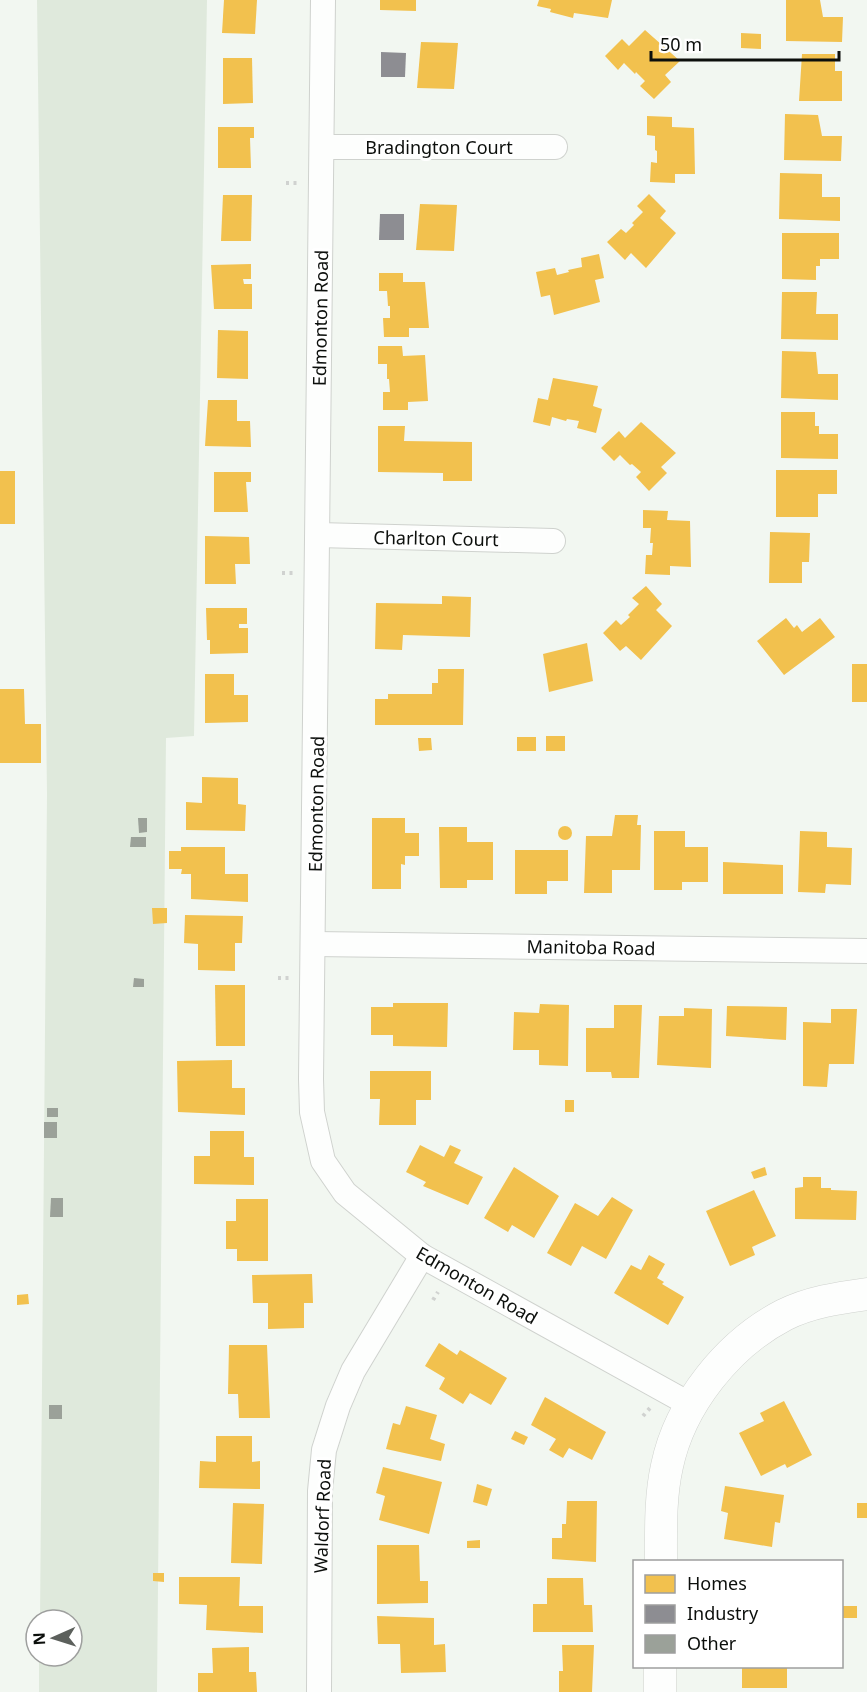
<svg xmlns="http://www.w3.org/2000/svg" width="867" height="1692" viewBox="0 0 867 1692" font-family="'Noto Sans',sans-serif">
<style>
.green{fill:#dfe9dc}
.homes{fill:#f2c14e}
.industry{fill:#8d8d92}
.building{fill:#9ba199}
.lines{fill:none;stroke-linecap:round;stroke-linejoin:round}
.minor-casing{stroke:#cfd2ce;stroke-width:26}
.tertiary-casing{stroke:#cfd2ce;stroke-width:33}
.path{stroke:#d0d2d0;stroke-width:4;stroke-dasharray:3 4.5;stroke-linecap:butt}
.minor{stroke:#fdfefd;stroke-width:24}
.tertiary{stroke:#fdfefd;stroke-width:32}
.labels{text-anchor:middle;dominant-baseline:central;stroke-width:6;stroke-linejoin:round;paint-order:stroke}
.street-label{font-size:18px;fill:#0c0f0c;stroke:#fff}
</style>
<rect width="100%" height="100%" fill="#f2f7f1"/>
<path class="green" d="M37,0h170l-13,736 -28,2 -9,954h-118v-36h33v-36h-32l7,-826z"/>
<g class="homes">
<path d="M224,0h33l-2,34 -33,-1z"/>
<path d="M380,0h36v11l-36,-1z"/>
<path d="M539,0h73l-4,18 -34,-5 -1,5 -23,-6 1,-3 -14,-3z"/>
<path d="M786,0h34l3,17h20l-1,25 -56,-1z"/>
<path d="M645,30l35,31 -15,14 6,7 -17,17 -14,-13 5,-5 -9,-9 -1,2 -11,-11 -6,7 -13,-14 17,-17 7,7z"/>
<path d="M741,33l20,1v15l-20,-1z"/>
<path d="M421,42l37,1 -4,46 -37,-1z"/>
<path d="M802,54h33v17h7v30h-43z"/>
<path d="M223,58h29l1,45 -30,1z"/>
<path d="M785,114l33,1 4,21h20l-1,25 -57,-1z"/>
<path d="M647,116l25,1v10l22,1 1,46h-20v9l-25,-1 1,-20 6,1v-12l-2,-1v-14l-8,-1z"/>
<path d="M218,127h36v11h-4l1,30h-33z"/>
<path d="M780,173l42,1v23h18v24l-61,-2z"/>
<path d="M649,194l17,17 -6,7 16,15 -30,35 -15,-15 -6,7 -18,-18 14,-13 5,4 8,-8 -2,-2 11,-11 -6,-6z"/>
<path d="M223,195h29l-1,46h-30z"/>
<path d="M420,204l37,1 -3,46 -38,-1z"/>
<path d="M782,233h57v26h-19v7h-4v14l-34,-1z"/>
<path d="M599,254l5,24 -9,2 5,22 -46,13 -4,-20 -9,2 -5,-25 19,-4 2,7 12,-3 -1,-2 14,-3 -1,-9z"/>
<path d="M251,264v15h-8l1,5h8v25h-38l-3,-44z"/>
<path d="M379,273h24v9h22l4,46h-20v9h-25l-1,-19h7v-12h-2l-1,-15h-8z"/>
<path d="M782,292h35l-1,22h22v26l-57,-1z"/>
<path d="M218,330l30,1v48l-31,-1z"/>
<path d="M378,346h24l1,10 22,-1 3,46 -20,1v8h-25v-18h7l-1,-13h-2v-15h-9z"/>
<path d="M782,351l34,1 2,22h20v26l-57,-2z"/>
<path d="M553,378l45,8 -5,20 9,3 -6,24 -19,-5 2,-7 -12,-2 -1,2 -14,-4 -2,9 -17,-4 5,-24 10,2z"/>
<path d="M208,400h29v21h13l1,26 -46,-1z"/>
<path d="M781,412h34v14h4v8h19v25l-57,-1z"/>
<path d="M641,422l35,31 -15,14 6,6 -18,18 -13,-14 5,-5 -9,-8 -2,1 -10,-10 -6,6 -13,-13 18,-17 6,7z"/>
<path d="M378,426h27l-1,15 68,1v39h-29v-8l-65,-1z"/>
<path d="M776,470h61v24h-19v23h-42z"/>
<rect x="0" y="471" width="15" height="53"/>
<path d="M214,472h37v10h-5l2,30h-34z"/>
<path d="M643,510l25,1 -1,9 23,1 1,46 -21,-1v9l-25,-1 1,-19h6l1,-12h-3l1,-15h-8z"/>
<path d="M770,532l40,1 -1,29h-7v21h-33z"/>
<path d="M205,536l44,1 1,27h-15l1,20h-31z"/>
<path d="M646,586l16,18 -6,6 16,16 -31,34 -15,-14 -6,5 -17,-18 13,-13 5,5 9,-8 -2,-2 11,-11 -7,-6z"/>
<path d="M442,596l29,1 -1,40 -67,-2 -1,15 -27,-1 1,-46 66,1z"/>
<path d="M206,608h41v16h-8v4h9v25l-38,1v-14h-3z"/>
<path d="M786,618l8,10 3,-3 5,7 18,-14 15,19 -51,38 -27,-34z"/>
<path d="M587,643l6,38 -44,11 -6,-38z"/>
<rect x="852" y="664" width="15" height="38"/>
<path d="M438,669h26l-1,56h-88v-26h13v-5h44v-11h6z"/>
<path d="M205,674h29v21h14v27l-43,1z"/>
<path d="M0,689h24l1,35h16v39h-41z"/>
<rect x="546" y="736" width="19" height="15"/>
<rect x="517" y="737" width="19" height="14"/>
<path d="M418,738h13l1,12 -13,1z"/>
<path d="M202,777l36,1v26l8,1 -1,26 -59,-1v-28l16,1z"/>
<path d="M615,815h23l-1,10h4l-1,45h-28v23h-28l2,-57h26z"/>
<path d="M372,818h33v15h14v23h-14v9l-4,-1v25h-29z"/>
<circle cx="565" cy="833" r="7"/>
<path d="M439,827h28v15h26v38h-26v8h-27z"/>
<path d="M654,831h31v16h23v35h-26v8h-28z"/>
<path d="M800,831l27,1v15l25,1 -1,37 -25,-1 -1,9 -27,-1z"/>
<path d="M181,847h44v27h23v28l-57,-3v-25h-10l1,-5h-13v-18h12z"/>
<path d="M515,850h53v31h-21v13h-32z"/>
<path d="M723,862l60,3v29h-60z"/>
<path d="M152,908h15v15l-14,1z"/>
<path d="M185,915l58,1 -1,27h-7v28l-37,-1v-26l-14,-1z"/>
<path d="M215,985h30v61h-29z"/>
<path d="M393,1003h55l-1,44 -54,-1v-11h-22v-28h22z"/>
<path d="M540,1004l29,1 -1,61 -29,-1v-15h-26l1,-38 25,1z"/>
<path d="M614,1005h28l-3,73h-27l-1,-6h-25v-44h28z"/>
<path d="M727,1006l60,1 -1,33 -60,-4z"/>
<path d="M684,1008l28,1 -1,59 -54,-3 2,-49h25z"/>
<path d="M831,1009h26l-3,55h-25l-2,23 -24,-1v-64l28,1z"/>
<path d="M232,1060v28h13v27l-67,-3 -1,-51z"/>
<path d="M370,1071h61v29h-15v25h-37l1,-26h-10z"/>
<rect x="565" y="1100" width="9" height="12"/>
<path d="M210,1131h34v26h10v28l-60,-1v-28h16z"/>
<path d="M420,1145l24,12 6,-12 11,5 -7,13 29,14 -15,28 -45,-19 3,-4 -20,-10z"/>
<path d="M514,1167l45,29 -25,42 -22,-13 -4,7 -24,-14z"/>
<path d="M765,1167l2,8 -13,4 -3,-7z"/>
<path d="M803,1177h18v11h10v2l26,1 -1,29 -61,-1v-31l8,-1z"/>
<path d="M754,1190l22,46 -24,11 3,8 -25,11 -24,-55z"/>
<path d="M612,1197l21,13 -27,49 -24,-13 -11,20 -24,-13 28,-50 23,13z"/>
<path d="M236,1199h32v62h-31v-12h-11v-28h10z"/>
<path d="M649,1255l16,9 -8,14 7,4 -2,2 22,13 -16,28 -54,-32 17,-28 10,5z"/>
<path d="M312,1274l1,29h-9v25l-36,1v-26h-15l-1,-28z"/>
<path d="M28,1294l1,10 -12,1v-10z"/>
<path d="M439,1343l18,12 3,-5 47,28 -16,27 -21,-12 -7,11 -24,-15 6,-11 -20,-12z"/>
<path d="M229,1345h38l3,73h-31l-1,-24h-10z"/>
<path d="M545,1397l61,35 -14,28 -23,-12 -6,10 -14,-8 7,-11 -25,-14z"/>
<path d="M784,1401l28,54 -25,13 -2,-4 -24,12 -22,-43 25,-12 -4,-8z"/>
<path d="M406,1406l31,9 -7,24 15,5 -4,17 -55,-12 7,-26 7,2z"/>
<path d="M515,1431l13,6 -4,8 -13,-6z"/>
<path d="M216,1436h36v26l8,-1v28l-61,-1 1,-27 16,1z"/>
<path d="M383,1467l59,15 -13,52 -50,-14 6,-24 -9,-3z"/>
<path d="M477,1484l15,5 -5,17 -14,-4z"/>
<path d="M725,1486l59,9 -4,28 -5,-1 -3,25 -48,-8 4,-26 -7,-2z"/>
<path d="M567,1501h30l-1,61 -44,-3v-21h10v-14h4z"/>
<path d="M233,1503l31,1 -2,60 -31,-1z"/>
<rect x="857" y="1503" width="10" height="15"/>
<path d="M480,1540v8h-13v-7z"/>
<path d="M377,1545h42l1,36h8v22l-51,1z"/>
<path d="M153,1573h11v9l-11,-1z"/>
<path d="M179,1577h61l-1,29h24v27l-57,-3 1,-25 -28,-1z"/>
<path d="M547,1578h36l1,27h8l1,27h-60v-28h14z"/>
<rect x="842" y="1606" width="15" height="12"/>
<path d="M377,1616l57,2v27l11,-1 1,28 -45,1 -1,-29h-22z"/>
<path d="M562,1645h32l-2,47h-33v-21h4z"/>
<path d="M249,1647v25h7l1,20h-59v-19h15l-1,-25z"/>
<rect x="742" y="1666" width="45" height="22"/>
</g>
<g class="industry">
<path d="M381,52l25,1 -1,24h-24z"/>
<path d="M380,214h24v26h-25z"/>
</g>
<g class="building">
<path d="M138,818h9v14l-8,1z"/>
<path d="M131,837h15v10h-16z"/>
<path d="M134,978l10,1v8h-11z"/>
<rect x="47" y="1108" width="11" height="9"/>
<rect x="44" y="1122" width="13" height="16"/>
<path d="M51,1198h12v19h-13z"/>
<rect x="49" y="1405" width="13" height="14"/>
</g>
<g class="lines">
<g class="minor-casing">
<g id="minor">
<path d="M323,0l-12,1079 1,33 11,49 22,32 77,63 269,149"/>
<path d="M322,147h233"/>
<path d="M318,535l235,6"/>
<path d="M314,944l553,7"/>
<path d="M319,1692l1,-201 4,-41 14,-44 15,-35 69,-115"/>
</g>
</g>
<g class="tertiary-casing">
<g id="tertiary">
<path d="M661,1562c0,-32 -1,-65 6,-96 13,-62 61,-122 117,-151 26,-13 54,-17 83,-21"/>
<path d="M660,1692v-26"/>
</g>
</g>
<g class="path">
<path d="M286,183h11"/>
<path d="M282,573h12"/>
<path d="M278,978h11"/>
<path d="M433,1300l5,-8"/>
<path d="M643,1416l7,-8"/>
</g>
<use href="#minor" class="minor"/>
<use href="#tertiary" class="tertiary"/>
</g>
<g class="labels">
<g class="street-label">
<text x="439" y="147">Bradington Court</text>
<text transform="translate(320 318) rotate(-89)">Edmonton Road</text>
<text transform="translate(436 538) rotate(1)">Charlton Court</text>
<text transform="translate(316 804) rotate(-89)">Edmonton Road</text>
<text transform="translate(591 947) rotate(1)">Manitoba Road</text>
<text transform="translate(477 1285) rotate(30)">Edmonton Road</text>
<text transform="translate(322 1516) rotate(-88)">Waldorf Road</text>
</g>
</g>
<rect x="633" y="1560" width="210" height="108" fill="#ffffff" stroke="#9e9f9e" stroke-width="1.5"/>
<rect x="645" y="1575" width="30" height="18" fill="#f2c14e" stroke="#9e9f9e" stroke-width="1.5"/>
<text x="687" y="1590" font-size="18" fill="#0c0f0c">Homes</text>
<rect x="645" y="1605" width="30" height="18" fill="#8d8d92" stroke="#9e9f9e" stroke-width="1.5"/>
<text x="687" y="1620" font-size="18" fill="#0c0f0c">Industry</text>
<rect x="645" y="1635" width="30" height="18" fill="#9ba199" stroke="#9e9f9e" stroke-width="1.5"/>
<text x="687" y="1650" font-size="18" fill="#0c0f0c">Other</text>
<g transform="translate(54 1638) rotate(267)"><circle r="28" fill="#ffffff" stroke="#9e9f9e" stroke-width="1.5"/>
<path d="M0-4.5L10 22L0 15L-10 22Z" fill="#5c605c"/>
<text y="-9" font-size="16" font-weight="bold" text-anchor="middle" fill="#0c0f0c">N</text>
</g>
<path d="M651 51v9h188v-9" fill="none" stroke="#0c0f0c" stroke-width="3"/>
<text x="660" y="51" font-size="18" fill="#0c0f0c" stroke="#ffffff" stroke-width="4.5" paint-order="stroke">50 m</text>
</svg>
